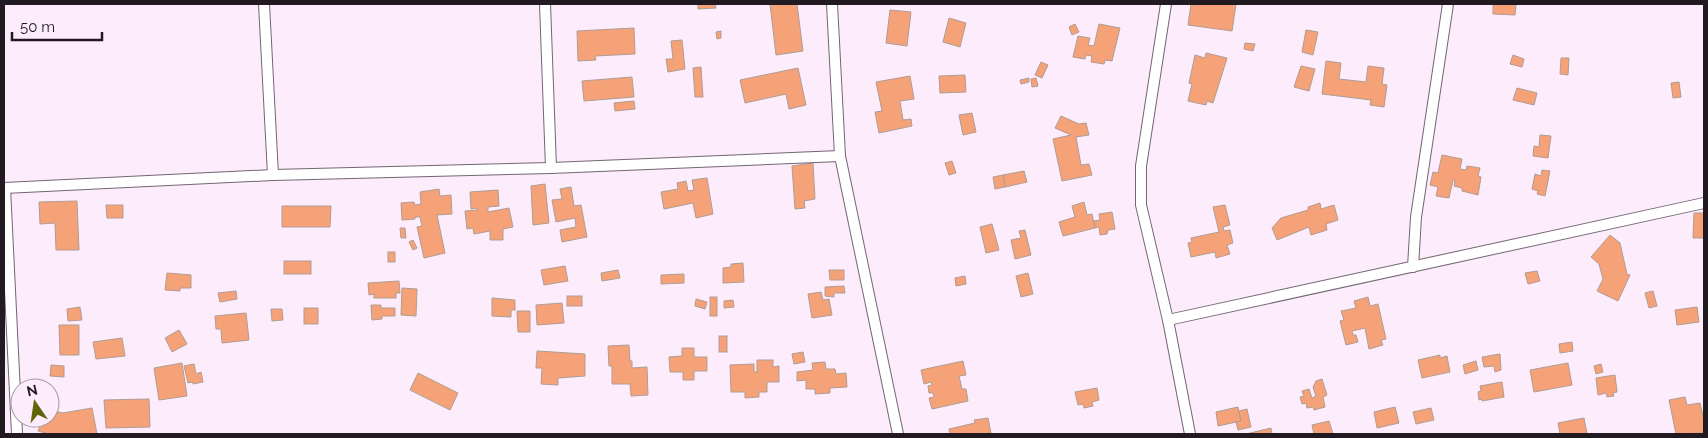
<svg xmlns="http://www.w3.org/2000/svg" width="1708" height="438" viewBox="0 0 1708 438" font-family="Raleway,sans-serif">
<style>
.building{fill:#f6a279;stroke:#b09c93}
.lines{fill:none;stroke-linecap:round;stroke-linejoin:round}
.minor-casing{stroke:#736673;stroke-width:12}
.minor{stroke:#fff;stroke-width:10}
</style>
<rect width="100%" height="100%" fill="#fcecfc"/>
<g class="building">
<path d="M698,4h17l1,4 -18,1z"/>
<path d="M770,4h27l6,47 -27,4z"/>
<path d="M1191,4h45l-4,27 -44,-6z"/>
<path d="M1493,4h23l-1,11 -22,-1z"/>
<path d="M890,10l21,2 -4,34 -21,-3z"/>
<path d="M949,18l17,5 -6,24 -17,-5z"/>
<path d="M1075,24l4,8 -7,3 -3,-8z"/>
<path d="M1099,24l21,4 -8,33 -7,-1 -1,4 -13,-2 1,-6 -6,-1 -1,4 -12,-2 5,-21 12,2 -2,7 6,1z"/>
<path d="M634,28l1,26 -40,2 1,4 -18,1 -1,-30z"/>
<path d="M1306,30l12,2 -5,23 -11,-3z"/>
<path d="M721,31v7l-4,1 -1,-7z"/>
<path d="M682,40l3,29 -17,3 -2,-13h7l-2,-18z"/>
<path d="M1245,43l10,1 -2,7 -9,-2z"/>
<path d="M1206,53l21,5 -14,45 -6,-2 -1,4 -18,-4 4,-17 -3,-1 6,-28 10,3z"/>
<path d="M1513,55l11,4 -2,8 -12,-3z"/>
<path d="M1561,58h8l-1,17 -8,-1z"/>
<path d="M1326,61l15,2 -2,16 27,3 2,-16 16,2 -2,16 5,1 -3,22 -14,-2 1,-5 -49,-6z"/>
<path d="M1041,62l7,3 -6,13 -7,-3z"/>
<path d="M1301,66l14,3 -6,22 -15,-4z"/>
<path d="M701,67l2,30h-8l-2,-29z"/>
<path d="M798,68l8,37 -17,4 -3,-15 -41,9 -5,-23z"/>
<path d="M965,75l1,17 -26,1 -1,-17z"/>
<path d="M910,76l4,23 -14,2 3,19 8,-1 1,7 -33,7 -4,-21 7,-1 -6,-29z"/>
<path d="M632,77l2,20 -50,4 -2,-20z"/>
<path d="M1029,78v4l-8,2 -1,-4z"/>
<path d="M1036,78l2,8 -6,1 -1,-8z"/>
<path d="M1679,82l2,15 -8,1 -2,-15z"/>
<path d="M1517,88l20,5 -3,12 -21,-5z"/>
<path d="M634,101l1,8 -20,2 -1,-8z"/>
<path d="M972,113l4,19 -13,3 -4,-20z"/>
<path d="M1061,116l18,8 7,-1 3,12 -13,2 5,28 8,-1 3,11 -30,6 -9,-42 18,-4 -16,-7z"/>
<path d="M1540,135l11,1 -3,22 -15,-2 1,-10 5,1z"/>
<path d="M1442,155l20,4 -2,10 6,1 1,-4 13,2 -2,8 3,1 -3,18 -16,-4v-3l-8,-2 1,-6h-2l-4,18 -13,-2 2,-9 -8,-2 3,-13 5,1z"/>
<path d="M952,161l4,12 -7,2 -4,-12z"/>
<path d="M813,163l2,36 -11,2 1,7 -10,1 -3,-43z"/>
<path d="M1542,170l8,1 -5,25 -8,-2 1,-3 -6,-2 3,-15 6,2z"/>
<path d="M1024,171l3,11 -22,5 -2,-12z"/>
<path d="M1003,175l2,12 -10,2 -2,-12z"/>
<path d="M707,178l6,36 -17,4 -3,-15 -29,6 -3,-17 17,-3 -1,-6 9,-2 2,10 6,-1 -2,-10z"/>
<path d="M545,184l4,39 -16,2 -2,-39z"/>
<path d="M571,187l3,19 7,-1 6,32 -25,5 -2,-12 16,-3 -1,-9 -19,4 -4,-22 10,-1 -2,-10z"/>
<path d="M439,189l1,7 11,-1 1,19 -15,1 8,38 -21,5 -7,-31 5,-1 -2,-9h-5v2l-13,1 -1,-17 13,-1 1,3 6,-1 -1,-12z"/>
<path d="M498,190l1,16 -11,1v5l21,-4 4,19 -10,2v11h-13v-9l-16,3 -1,-6 -6,1 -2,-18 12,-1v-2l-6,1 -1,-17z"/>
<path d="M77,201l2,49h-23l-1,-27 -15,1 -1,-22z"/>
<path d="M1084,202l3,13 5,-1 3,14 -32,8 -4,-14 16,-5 -3,-11z"/>
<path d="M1320,203l1,6 13,-4 4,15 -12,4 1,6 -16,5 -2,-8 -32,13 -5,-12 9,-10 27,-8v-3z"/>
<path d="M106,205h17v13h-16z"/>
<path d="M1225,205l5,20 -7,2 1,4 6,-1 3,13 -6,2 3,9 -14,4 -1,-6 -24,5 -3,-14 4,-1 -1,-4 28,-6 -6,-25z"/>
<path d="M282,206h49l-1,21h-48z"/>
<path d="M1112,212l3,17 -7,1 -1,4 -7,1 -1,-8 -4,1 -1,-7 6,-1 -1,-6z"/>
<path d="M1694,213h10v25h-11z"/>
<path d="M992,224l7,26 -13,3 -6,-26z"/>
<path d="M400,228h5l1,10h-5z"/>
<path d="M1025,230l6,25 -16,4 -4,-19 10,-2 -2,-7z"/>
<path d="M1610,235l10,8 7,31 3,1 -12,26 -21,-10 6,-12 -4,-15 -8,-7z"/>
<path d="M413,240l4,8 -4,2 -4,-8z"/>
<rect x="388" y="252" width="7" height="10"/>
<rect x="284" y="261" width="27" height="13"/>
<path d="M743,263l1,19 -21,1v-15l8,-1v-3z"/>
<path d="M565,266l3,15 -24,4 -3,-15z"/>
<path d="M618,270l2,8 -18,3 -1,-8z"/>
<path d="M829,270h15v10h-14z"/>
<path d="M1537,271l3,10 -12,3 -3,-11z"/>
<path d="M167,273l24,2v13h-11v3l-15,-1z"/>
<path d="M1028,273l5,21 -12,3 -5,-21z"/>
<path d="M684,274v9l-23,1v-9z"/>
<path d="M965,276l1,8 -10,2 -1,-8z"/>
<path d="M399,281l1,12h-4v5h-22v-4l-5,1 -1,-12z"/>
<path d="M844,286l1,7h-11v4l-9,-1v-9z"/>
<path d="M402,288l15,1 -1,27 -15,-1z"/>
<path d="M236,291l1,8 -17,3 -2,-9z"/>
<path d="M1653,291l4,15 -8,2 -4,-15z"/>
<path d="M821,292l2,8 6,-1 3,16 -20,3 -4,-24z"/>
<rect x="567" y="296" width="15" height="10"/>
<rect x="710" y="297" width="7" height="19"/>
<path d="M1368,297l2,9 8,-2 8,35 -5,1 2,5 -14,4 -4,-21 -13,3 1,4h3l2,7 -12,3 -6,-24 4,-1 -3,-9 15,-3 -2,-7z"/>
<path d="M492,298l23,2v10h-4v7l-19,-1z"/>
<path d="M696,299l11,3 -2,7 -10,-3z"/>
<path d="M733,300l1,7 -10,1v-7z"/>
<path d="M562,303l2,20 -27,2 -1,-20z"/>
<path d="M371,305h10v3h14v8h-13v3l-10,1z"/>
<path d="M80,307l2,13 -14,1 -1,-12z"/>
<path d="M1697,307l2,15 -22,3 -2,-15z"/>
<rect x="304" y="308" width="14" height="16"/>
<path d="M271,309h11l1,11 -11,1z"/>
<path d="M517,311h13v21h-12z"/>
<path d="M246,313l3,27 -27,3 -1,-14h-5l-1,-13z"/>
<path d="M59,325h20v30h-19z"/>
<path d="M179,330l8,14 -15,8 -7,-14z"/>
<rect x="719" y="336" width="8" height="16"/>
<path d="M122,338l3,18 -29,3 -3,-17z"/>
<path d="M1572,342l1,9 -13,2 -1,-9z"/>
<path d="M629,345l1,16h2v7l15,-1 1,28 -17,1 -1,-12h-18v-18h-3l-1,-20z"/>
<path d="M682,348h12v9h13v14h-13v9h-11v-8h-13l-1,-15 13,-1z"/>
<path d="M537,351l48,3v22l-27,2v7l-17,-1 1,-16h-6z"/>
<path d="M803,352l2,10 -11,2 -2,-10z"/>
<path d="M1500,354l1,16 -6,2 -1,-6 -10,1 -2,-10z"/>
<path d="M1440,355v3l7,-2 3,16 -28,6 -4,-18z"/>
<path d="M757,360h16v7l6,-1v16h-12v10h-8v5l-14,1v-6h-14l-1,-27 24,-1v8h3z"/>
<path d="M963,361l3,14 -7,1 3,13h4l2,12 -36,8 -3,-11 5,-1 -1,-4h-4l-1,-7 4,-1 -1,-3 -7,2 -3,-14z"/>
<path d="M1476,361l2,9 -13,4 -2,-9z"/>
<path d="M825,362l1,7h9l1,5 10,-1 1,14 -17,1v5l-15,1v-5h-9v-9l-9,1v-9l16,-2 -1,-7z"/>
<path d="M182,363l5,33 -28,4 -5,-32z"/>
<path d="M1568,363l4,22 -38,7 -4,-22z"/>
<path d="M194,364l2,10 5,-2 2,10 -10,2v-2l-5,1 -4,-17z"/>
<path d="M1601,364l2,8 -7,2 -2,-8z"/>
<path d="M51,365l13,1v11l-14,-1z"/>
<path d="M418,373l40,20 -8,17 -40,-20z"/>
<path d="M1615,375l2,17 -4,1 1,3 -7,1 -1,-4 -8,2 -2,-17z"/>
<path d="M1322,379l5,16 -4,2 2,10 -11,3 -1,-3 -6,1 -1,-5 -4,1 -2,-7 4,-1 -2,-5 7,-2 3,9 4,-2 -3,-9 3,-6z"/>
<path d="M1502,382l2,15 -22,4v-2l-3,1 -1,-8 3,-1 -1,-5z"/>
<path d="M1097,388l2,12 -7,2 1,4 -9,2 -1,-4 -5,1 -3,-13z"/>
<path d="M1685,397l2,8 13,-2 4,17v13l-28,1 -7,-34z"/>
<path d="M149,399l1,28 -44,1 -2,-28z"/>
<path d="M1238,407l3,14 -23,5 -2,-14z"/>
<path d="M1395,407l4,16 -22,5 -3,-16z"/>
<path d="M92,408l5,26h-48l-11,-3 5,-13h7v-8l13,3z"/>
<path d="M1431,408l3,12 -18,4 -3,-12z"/>
<path d="M1247,409l4,18 -13,3 -2,-8 5,-1 -2,-10z"/>
<path d="M988,418l3,15 -9,1h-32l-1,-5 26,-6 -1,-3z"/>
<path d="M1584,418l3,16h-27l-2,-11z"/>
<path d="M1329,421l4,13h-19l-2,-9z"/>
<path d="M1271,428l1,6h-26z"/>
</g>
<g class="lines">
<g class="minor-casing">
<g id="minor">
<path d="M264,4l9,171"/>
<path d="M545,4l6,164"/>
<path d="M832,4l8,152 58,278"/>
<path d="M1166,4l-25,162v39l27,115 22,114"/>
<path d="M4,188l269,-13 278,-7 289,-12"/>
<path d="M5,188l12,246"/>
<path d="M1413,267l3,-50 32,-213"/>
<path d="M1168,320l536,-117"/>
</g>
</g>
<use href="#minor" class="minor"/>
</g>
<rect width="1708" height="438" fill="none" stroke="#211b21" stroke-width="10"/>
<g transform="translate(35 403) rotate(347)"><circle r="24" fill="#fcecfc" stroke="#a498a4"/>
<path d="M0-4L9 19L0 12L-9 19Z" fill="#606605"/>
<text y="-8" font-size="14" font-weight="bold" text-anchor="middle" fill="#211b21">N</text>
</g>
<path d="M12 32v8h90v-8" fill="none" stroke="#211b21" stroke-width="2.5"/>
<text x="20" y="32" font-size="15" fill="#211b21" stroke="#fcecfc" stroke-width="4" paint-order="stroke">50 m</text>
</svg>
